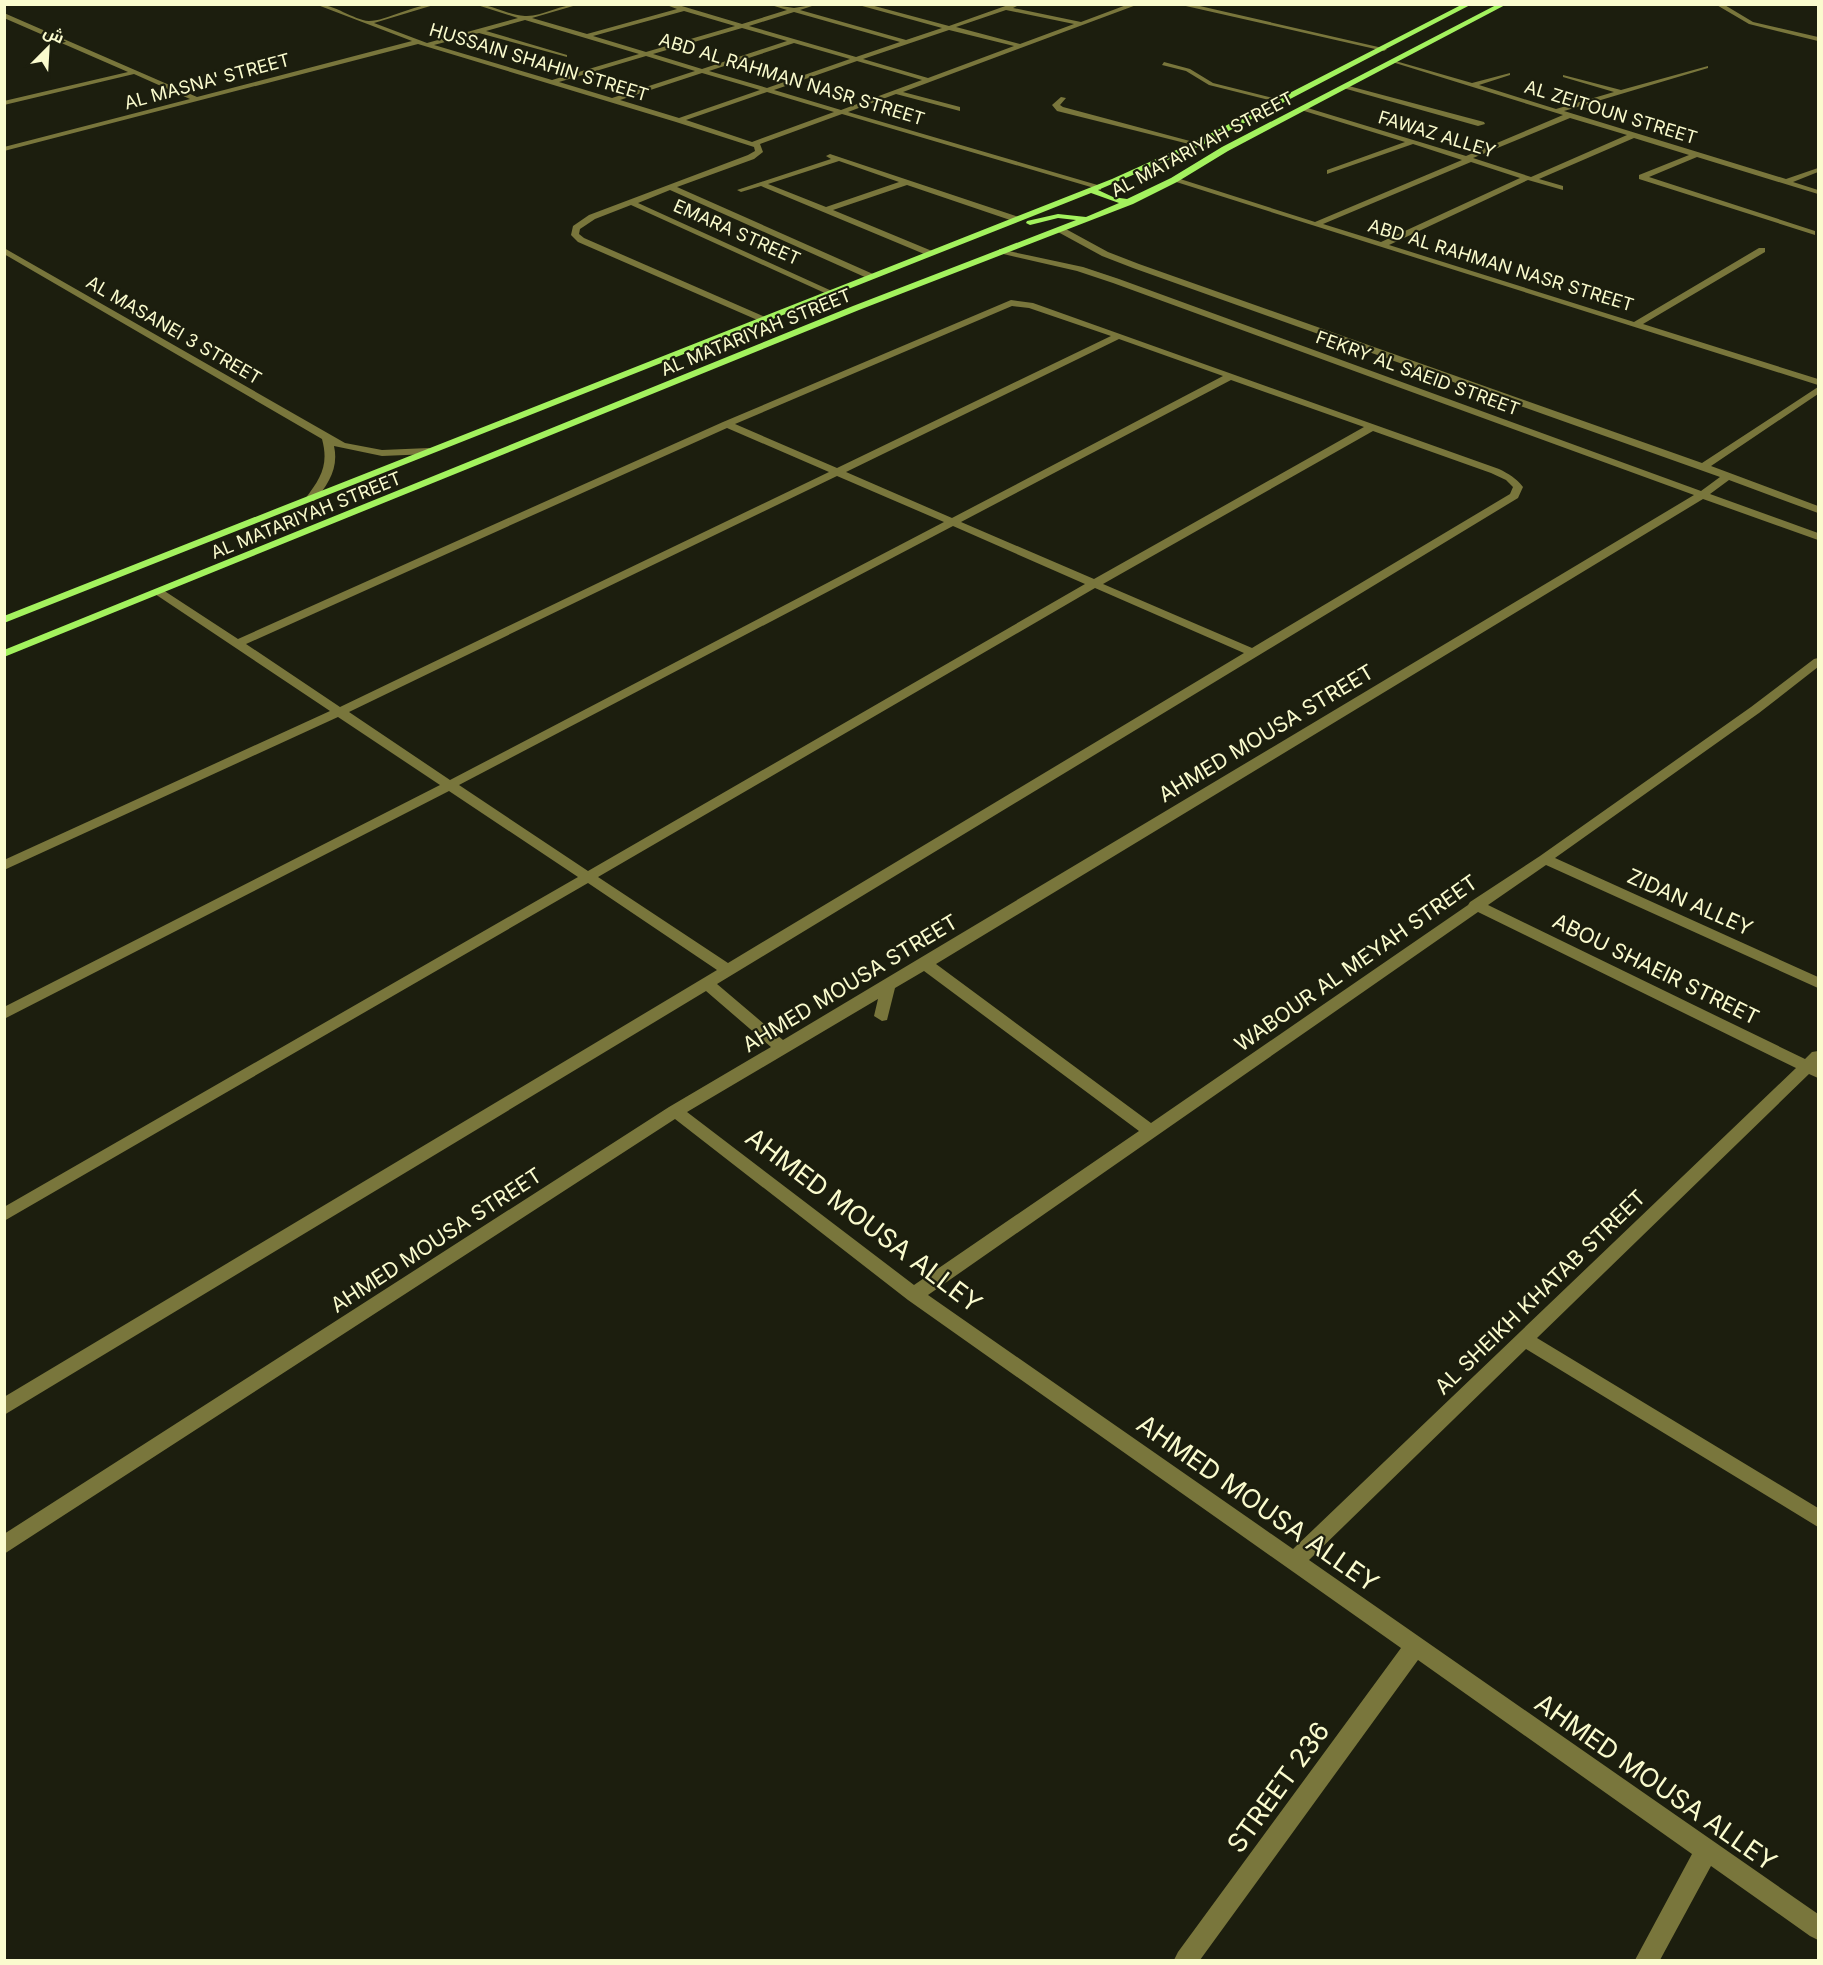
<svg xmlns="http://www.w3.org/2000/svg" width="1823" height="1965" viewBox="0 0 1823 1965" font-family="Inter,Cairo,sans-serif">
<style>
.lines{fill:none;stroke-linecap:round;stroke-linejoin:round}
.minor{fill:#79763c;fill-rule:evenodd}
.major{fill:#a3f25e;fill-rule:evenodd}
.labels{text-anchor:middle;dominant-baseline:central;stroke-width:4.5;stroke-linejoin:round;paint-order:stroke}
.far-street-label{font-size:18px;fill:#fafbce;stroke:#1c1e0e}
.street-label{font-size:21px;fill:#fafbce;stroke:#1c1e0e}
.near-street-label{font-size:26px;fill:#fafbce;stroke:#1c1e0e}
</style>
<rect width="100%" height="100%" fill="#1c1e0e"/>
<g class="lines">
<g class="minor">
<path d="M315,4c20,0 38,16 54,17 18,0 44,-17 68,-17l-63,19 53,20 91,-25 -44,-14c18,0 33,11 51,12 16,1 36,-12 55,-12l-48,14 55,16 90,-25 -13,-5h11l67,20 45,-14 -19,-6 26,4 24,-4 -18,6 106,30 36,-12 -87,-24h12l82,22 62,-22h10l-8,4 68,14 48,-18h10l-236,88 57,15v4l-64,-17 -48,18 253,74v4l-259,-76 -82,30 3,8 -9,7 -77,28 196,87v4h-6l-197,-88 -32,13 196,89 -7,2 -196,-89 -36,14 -15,10 -1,5 5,4 181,79v4l-3,1 -184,-80 -7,-7 2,-9 16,-11 159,-60 7,-4 -1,-4 -78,-25 -258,-78 -414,107v-4l186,-48 -56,-25 -130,31v-4l124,-29 -124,-54v-5l193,84 215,-56zM1006,10l68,14 -54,20 -64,-17zM684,11l51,15 -89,26 -53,-16zM794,12l106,30 -44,15 -107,-31zM525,20l114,34 -87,26 -118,-35 45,-12 88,24v-2l-81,-24zM742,28l45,13 -85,28 -49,-15zM949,30l65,16 -86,32 -65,-19zM794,43l56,16 -83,29 -58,-17zM646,56l49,15 -83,27 -53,-16zM857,61l65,19 -81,30 -67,-20zM702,73l58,17 -81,28 -59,-18zM767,92l67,20 -82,30 -66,-22z"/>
<path d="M1177,4h14l196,45 -3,2z"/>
<path d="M1715,4h8l30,18 65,15v4l-69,-17z"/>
<path d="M1392,60l80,23 38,-10v2l-31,10 77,24 58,-17 -51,-15v-2l58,15 87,-24v2l-144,43 222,68 32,-11v4l-25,10 25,8v4l-121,-37 -48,20 166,54v4l-176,-56v-4l50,-20 -55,-17 -95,41 24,7v4l-35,-10 -139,65 245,77 125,-74h6v4l-122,72 175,55v6l-648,-205 7,-2 138,44 147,-62 -49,-16 -86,30v-4l78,-28 -104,-32v-4l165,50 97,-41 -171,-53zM1570,118l57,17 -96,42 -58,-19zM1471,162l49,16 -139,64 -58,-18z"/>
<path d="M1164,62l26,7 23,14 72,18 -4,2 -72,-18 -23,-14 -24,-6z"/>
<path d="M1345,85l139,37 1,2 -7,2 -135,-38z"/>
<path d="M1061,97l5,1 -6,7 3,2 138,37 -4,2 -140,-35 -5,-6z"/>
<path d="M830,154l189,63 1,2 -7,2 -106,-36 -74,25 99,41v4l-3,1 -168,-70 -20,6 -4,-2 94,-31 -5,-3zM839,161l60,21 -73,25 -58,-23z"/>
<path d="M1058,228h6l44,24 31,12 563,199 116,-76v7l-107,72 107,40v7l-89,-33 -19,14 108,39v7l-115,-41 -767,465 215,159 317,-218 2,-3 70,-46 211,-149 63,-48 4,-1v9l-59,46 -204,145 263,119v11l-272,-123 -58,40 317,154 7,-7 6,-1v27l-9,-4 -272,264 281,170v19l-292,-178 -217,211 509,354v26l-8,-4 -99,-70 -51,94h-25l57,-106 -274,-194 -218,300h-26l4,-8 223,-304 -493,-348 -233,-181 -671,435v-20l665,-427 102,-60 -65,-56 -702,424v-18l713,-427 -129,-87 -584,338v-14l574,-330 -129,-86 -445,228v-12l436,-222 -102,-68 -334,153v-10l326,-149 -175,-117v-4h8l75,49 485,-217 288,-122 22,3 466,166c10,5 17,9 24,18l-5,11 -801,486 66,56 911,-545 -581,-212 -36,-12 -78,-18v-4l84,18 36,12 582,212 19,-14 -587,-209 -31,-12 -44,-24zM1012,306l17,2 82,28 -274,132 -102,-44zM1119,339l104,37 -271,142 -106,-46zM1231,380l133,47 -270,152 -133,-57zM727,428l102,44 -489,235 -94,-63zM1373,431l118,42 15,7 7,7 -3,7 -258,154 -149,-64zM837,476l107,46 -494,258 -101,-68zM953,526l132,58 -497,287 -129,-86zM1095,588l149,65 -516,310 -130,-86zM1478,912l318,156 -503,481 -365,-254zM924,971l215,160 -225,154 -227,-173 191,-113 -4,17 8,5 5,-1 8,-32z"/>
<path d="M4,248l341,195 37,7 47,-2 5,3 -5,3 -47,2 -48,-10c5,22 -6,39 -20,55h-8l-1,-2c16,-21 24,-34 17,-60l-318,-185z"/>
</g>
<path class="major" d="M1463,4h9l-272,142 -102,44 15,7 14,2 44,-21 51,-31 276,-143h9l-279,147 -51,31 -44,22 -274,106 -855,347v-7l849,-344 223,-86 -18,-2 -28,7 -4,-2 1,-2 31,-7 28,3 33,-14 -28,-10 -1087,430v-7l1108,-437 82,-37z"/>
</g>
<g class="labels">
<g class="far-street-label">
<text transform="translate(539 62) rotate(17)">HUSSAIN SHAHIN STREET</text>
<text transform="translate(792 79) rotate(17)">ABD AL RAHMAN NASR STREET</text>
<text transform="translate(207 81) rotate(-15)">AL MASNA' STREET</text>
<text transform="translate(1611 112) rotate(17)">AL ZEITOUN STREET</text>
<text transform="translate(1437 134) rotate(17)">FAWAZ ALLEY</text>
<text transform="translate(1202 144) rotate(-28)">AL MATARIYAH STREET</text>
<text transform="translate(737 232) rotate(24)">EMARA STREET</text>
<text transform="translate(1501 265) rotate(17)">ABD AL RAHMAN NASR STREET</text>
<text transform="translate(174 330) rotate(30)">AL MASANEI 3 STREET</text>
<text transform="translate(756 332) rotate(-22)">AL MATARIYAH STREET</text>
<text transform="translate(1418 373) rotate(20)">FEKRY AL SAEID STREET</text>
<text transform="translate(306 515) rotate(-22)">AL MATARIYAH STREET</text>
</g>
<g class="street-label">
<text transform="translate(1266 733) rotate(-31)">AHMED MOUSA STREET</text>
<text transform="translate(1690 902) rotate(24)">ZIDAN ALLEY</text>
<text transform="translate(1356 963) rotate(-35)">WABOUR AL MEYAH STREET</text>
<text transform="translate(1656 969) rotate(26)">ABOU SHAEIR STREET</text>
<text transform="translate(850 983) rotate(-31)">AHMED MOUSA STREET</text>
<text transform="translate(436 1240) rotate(-33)">AHMED MOUSA STREET</text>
<text transform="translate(1540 1292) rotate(-44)">AL SHEIKH KHATAB STREET</text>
</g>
<g class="near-street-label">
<text transform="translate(864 1220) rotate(37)">AHMED MOUSA ALLEY</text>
<text transform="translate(1258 1503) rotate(35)">AHMED MOUSA ALLEY</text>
<text transform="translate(1656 1782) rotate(35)">AHMED MOUSA ALLEY</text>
<text transform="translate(1278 1787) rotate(-54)">STREET 236</text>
</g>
</g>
<rect width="1823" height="1965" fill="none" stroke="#fafbce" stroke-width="12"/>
<g transform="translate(48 48) rotate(24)" stroke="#1c1e0e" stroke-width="4.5" paint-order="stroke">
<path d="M0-4.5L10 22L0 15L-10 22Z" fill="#fafbce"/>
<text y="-9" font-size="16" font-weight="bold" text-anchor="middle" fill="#fafbce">ش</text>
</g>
</svg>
